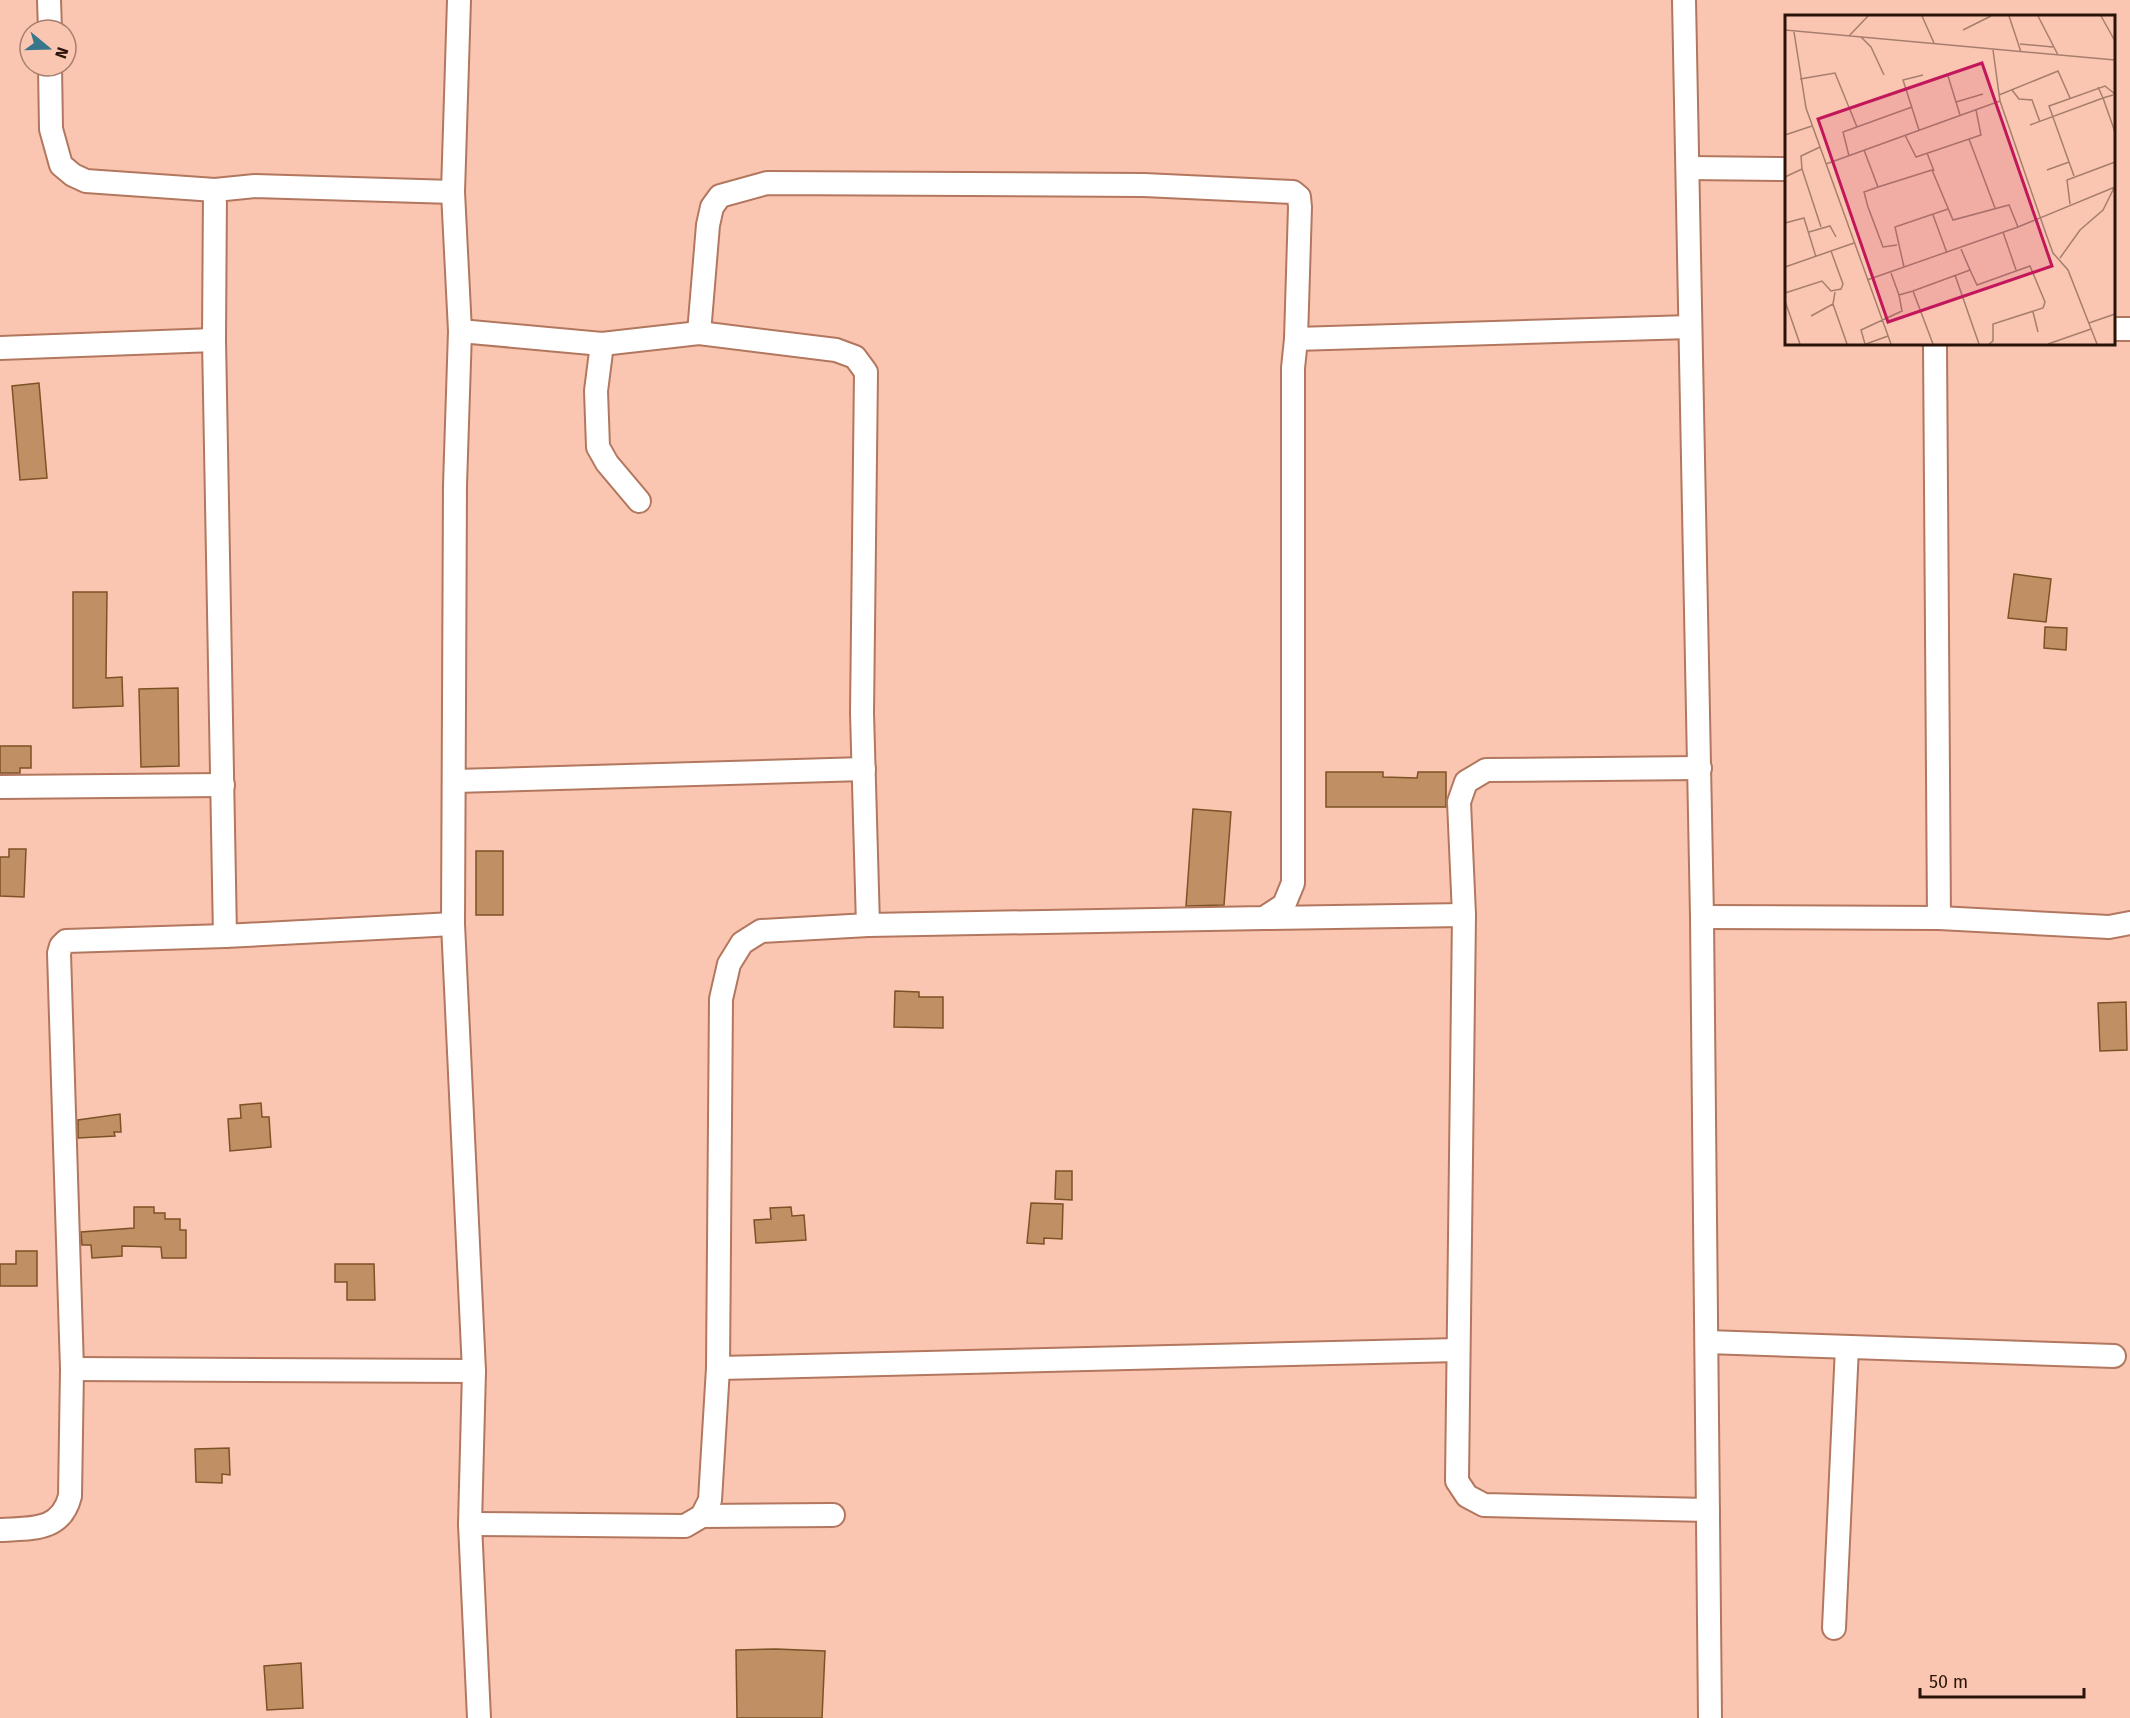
<svg xmlns="http://www.w3.org/2000/svg" width="2130" height="1718" viewBox="0 0 2130 1718" font-family="'Fira Sans',sans-serif">
<style>
.building{fill:#c09064;stroke:#7d5226;stroke-width:1.5}
.lines{fill:none;stroke-linecap:round;stroke-linejoin:round}
.street-casing{stroke:#b2775e;stroke-width:26}
.street{stroke:#fff;stroke-width:22}
.inset-road{fill:none;stroke:#a77e6e;stroke-width:1.5}
.view{fill:#c2185b;fill-opacity:0.15;stroke:#c2185b;stroke-width:3}
.inset-edge{fill:none;stroke:#2a1309;stroke-width:3}
</style>
<rect width="100%" height="100%" fill="#fac6b1"/>
<g class="building">
<path d="M39,383l8,95 -27,2 -8,-94z"/>
<path d="M2014,574l37,5 -5,43 -38,-4z"/>
<path d="M73,592h34l-1,86 16,-1 1,29 -50,2z"/>
<path d="M2045,627l22,1 -1,22 -22,-2z"/>
<path d="M178,688l1,78 -38,1 -2,-78z"/>
<path d="M0,746h31v22h-11v5h-20z"/>
<path d="M1326,772h57v5l34,1 1,-6h28v35h-120z"/>
<path d="M1193,809l38,3 -7,93 -38,1z"/>
<path d="M9,849h17l-2,48 -24,-1v-39h9z"/>
<rect x="476" y="851" width="27" height="64"/>
<path d="M895,991l24,1v5h24v31l-49,-1z"/>
<path d="M2126,1002l1,48 -27,1 -2,-48z"/>
<path d="M261,1103l1,14h7l2,30 -41,4 -2,-32 13,-1 -1,-13z"/>
<path d="M120,1114l1,18h-7l1,4 -37,2v-18z"/>
<path d="M1056,1171h16v29l-17,-1z"/>
<path d="M1031,1203l32,1 -1,35 -18,-1v6l-17,-1z"/>
<path d="M134,1207h20v6h11v6h15v11h6v28h-24l-1,-11 -39,-1v10l-30,2 -1,-13h-9l-1,-13 53,-4z"/>
<path d="M791,1207l1,9 12,-1 2,25 -50,3 -2,-23 17,-1 -1,-11z"/>
<path d="M16,1251h21v35h-37v-22h16z"/>
<path d="M335,1264h39l1,36h-28v-18h-12z"/>
<path d="M229,1448l1,27 -8,-1v9l-26,-1 -1,-33z"/>
<path d="M776,1649l49,2 -3,67h-85l-1,-68z"/>
<path d="M301,1663l2,45 -36,2 -3,-44z"/>
</g>
<g class="lines">
<g class="street-casing">
<g id="street">
<path d="M49,0l1,30"/>
<path d="M459,0l-6,192 7,139 -5,154 -2,439 21,447 -4,153 9,194"/>
<path d="M1684,0l18,917 8,801"/>
<path d="M50,66l1,63 10,36 12,10 13,6 129,9"/>
<path d="M1688,168l98,1"/>
<path d="M453,192l-198,-6 -40,4 -1,150 11,596 228,-12"/>
<path d="M2114,329h16"/>
<path d="M460,331l142,13 97,-11 137,17 19,7 11,15 -4,341 6,212"/>
<path d="M699,333l9,-108 4,-18 8,-11 47,-13 377,2 149,7 6,5 1,10 -4,132"/>
<path d="M602,344l-6,47 2,56 9,16 32,38"/>
<path d="M1935,344l4,574"/>
<path d="M0,348l214,-8"/>
<path d="M1700,768l-214,2 -20,12 -7,20 5,113 -7,566 10,15 17,9 224,5"/>
<path d="M455,781l409,-12"/>
<path d="M0,787l223,-2"/>
<path d="M1702,917l237,1 170,9 21,-4"/>
<path d="M1264,918l200,-3"/>
<path d="M1707,1342l407,14"/>
<path d="M718,1368l740,-18"/>
<path d="M72,1369l402,2"/>
<path d="M702,1516l131,-1"/>
<path d="M470,1524l215,2 17,-10 8,-16 8,-132 3,-369 8,-35 13,-21 19,-12 107,-6 396,-7 20,-13 9,-22v-515l3,-29 394,-12"/>
<path d="M0,1530c31,-2 61,2 70,-34l2,-127 -13,-416 2,-7 5,-5 159,-5"/>
<path d="M1834,1628l13,-281"/>
</g>
</g>
<use href="#street" class="street"/>
</g>
<g transform="translate(1785 15)">
<rect width="330" height="330" fill="#fac6b1"/>
<path class="inset-road" d="M137,1l12,27M224,1l12,36M253,1l20,39M316,1l14,25M0,15l330,30M178,15l28,-14M9,17l12,76 85,236M64,21l19,-20M76,22l10,10 13,28M235,29l33,3M208,35l7,51 46,133 7,19 15,17 29,74M163,61l12,39M15,64l35,-6 22,54M227,75l7,9 13,1 8,22M214,80l59,-24 12,27M328,80l-10,3 12,34M171,87l27,-8M245,110l73,-27 -5,-11M134,115l-16,-50 20,-5M0,120l27,-9M120,120l11,22 65,-22 -5,-25M184,124l26,69M79,135l14,37 54,-17 21,50 56,-15 9,22M142,138l7,18M64,141l-6,-24 69,-25M41,149l174,-63M17,154l19,58M262,155l22,-8M289,161l-25,-70 56,-20 10,8M0,162l17,-8 -1,-13 19,-9M93,172l-14,5 4,15 15,40 14,-2M285,189l-3,-24 48,-18M148,200l14,38M0,208l19,-5 12,39M24,217l21,-6 6,11M218,217l13,38M275,243l20,-28 23,-20 11,-22M0,252l69,-24M119,252l-9,-40 53,-18M185,255l7,15 53,-19 15,36 -2,6 -50,16v17l-4,3M106,258l8,22 14,-4 57,-21 -9,-21M170,260l24,69M82,265l151,-53 97,-40M128,276l20,53M0,278l37,-12 9,10 10,-2 2,-5 -12,-33M0,286l15,43M48,289l14,40M248,297l5,20M26,301l22,-12 2,-12M304,308l26,-9M80,329l-4,-14 41,-19 -3,-16M81,329l22,-8M263,329l43,-15"/>
<path class="view" d="M197,48l70,203 -164,56 -70,-203z"/>
<rect width="330" height="330" class="inset-edge"/>
</g>
<g transform="translate(48 48) rotate(109)"><circle r="28" fill="#fac6b1" stroke="#a77e6e" stroke-width="1.5"/>
<path d="M0-4.5L10 22L0 15L-10 22Z" fill="#38768c"/>
<text y="-9" font-size="16" font-weight="bold" text-anchor="middle" fill="#2a1309">N</text>
</g>
<path d="M1920 1688v9h164v-9" fill="none" stroke="#2a1309" stroke-width="3"/>
<text x="1929" y="1688" font-size="18" fill="#2a1309" stroke="#fac6b1" stroke-width="4.5" paint-order="stroke">50 m</text>
</svg>
